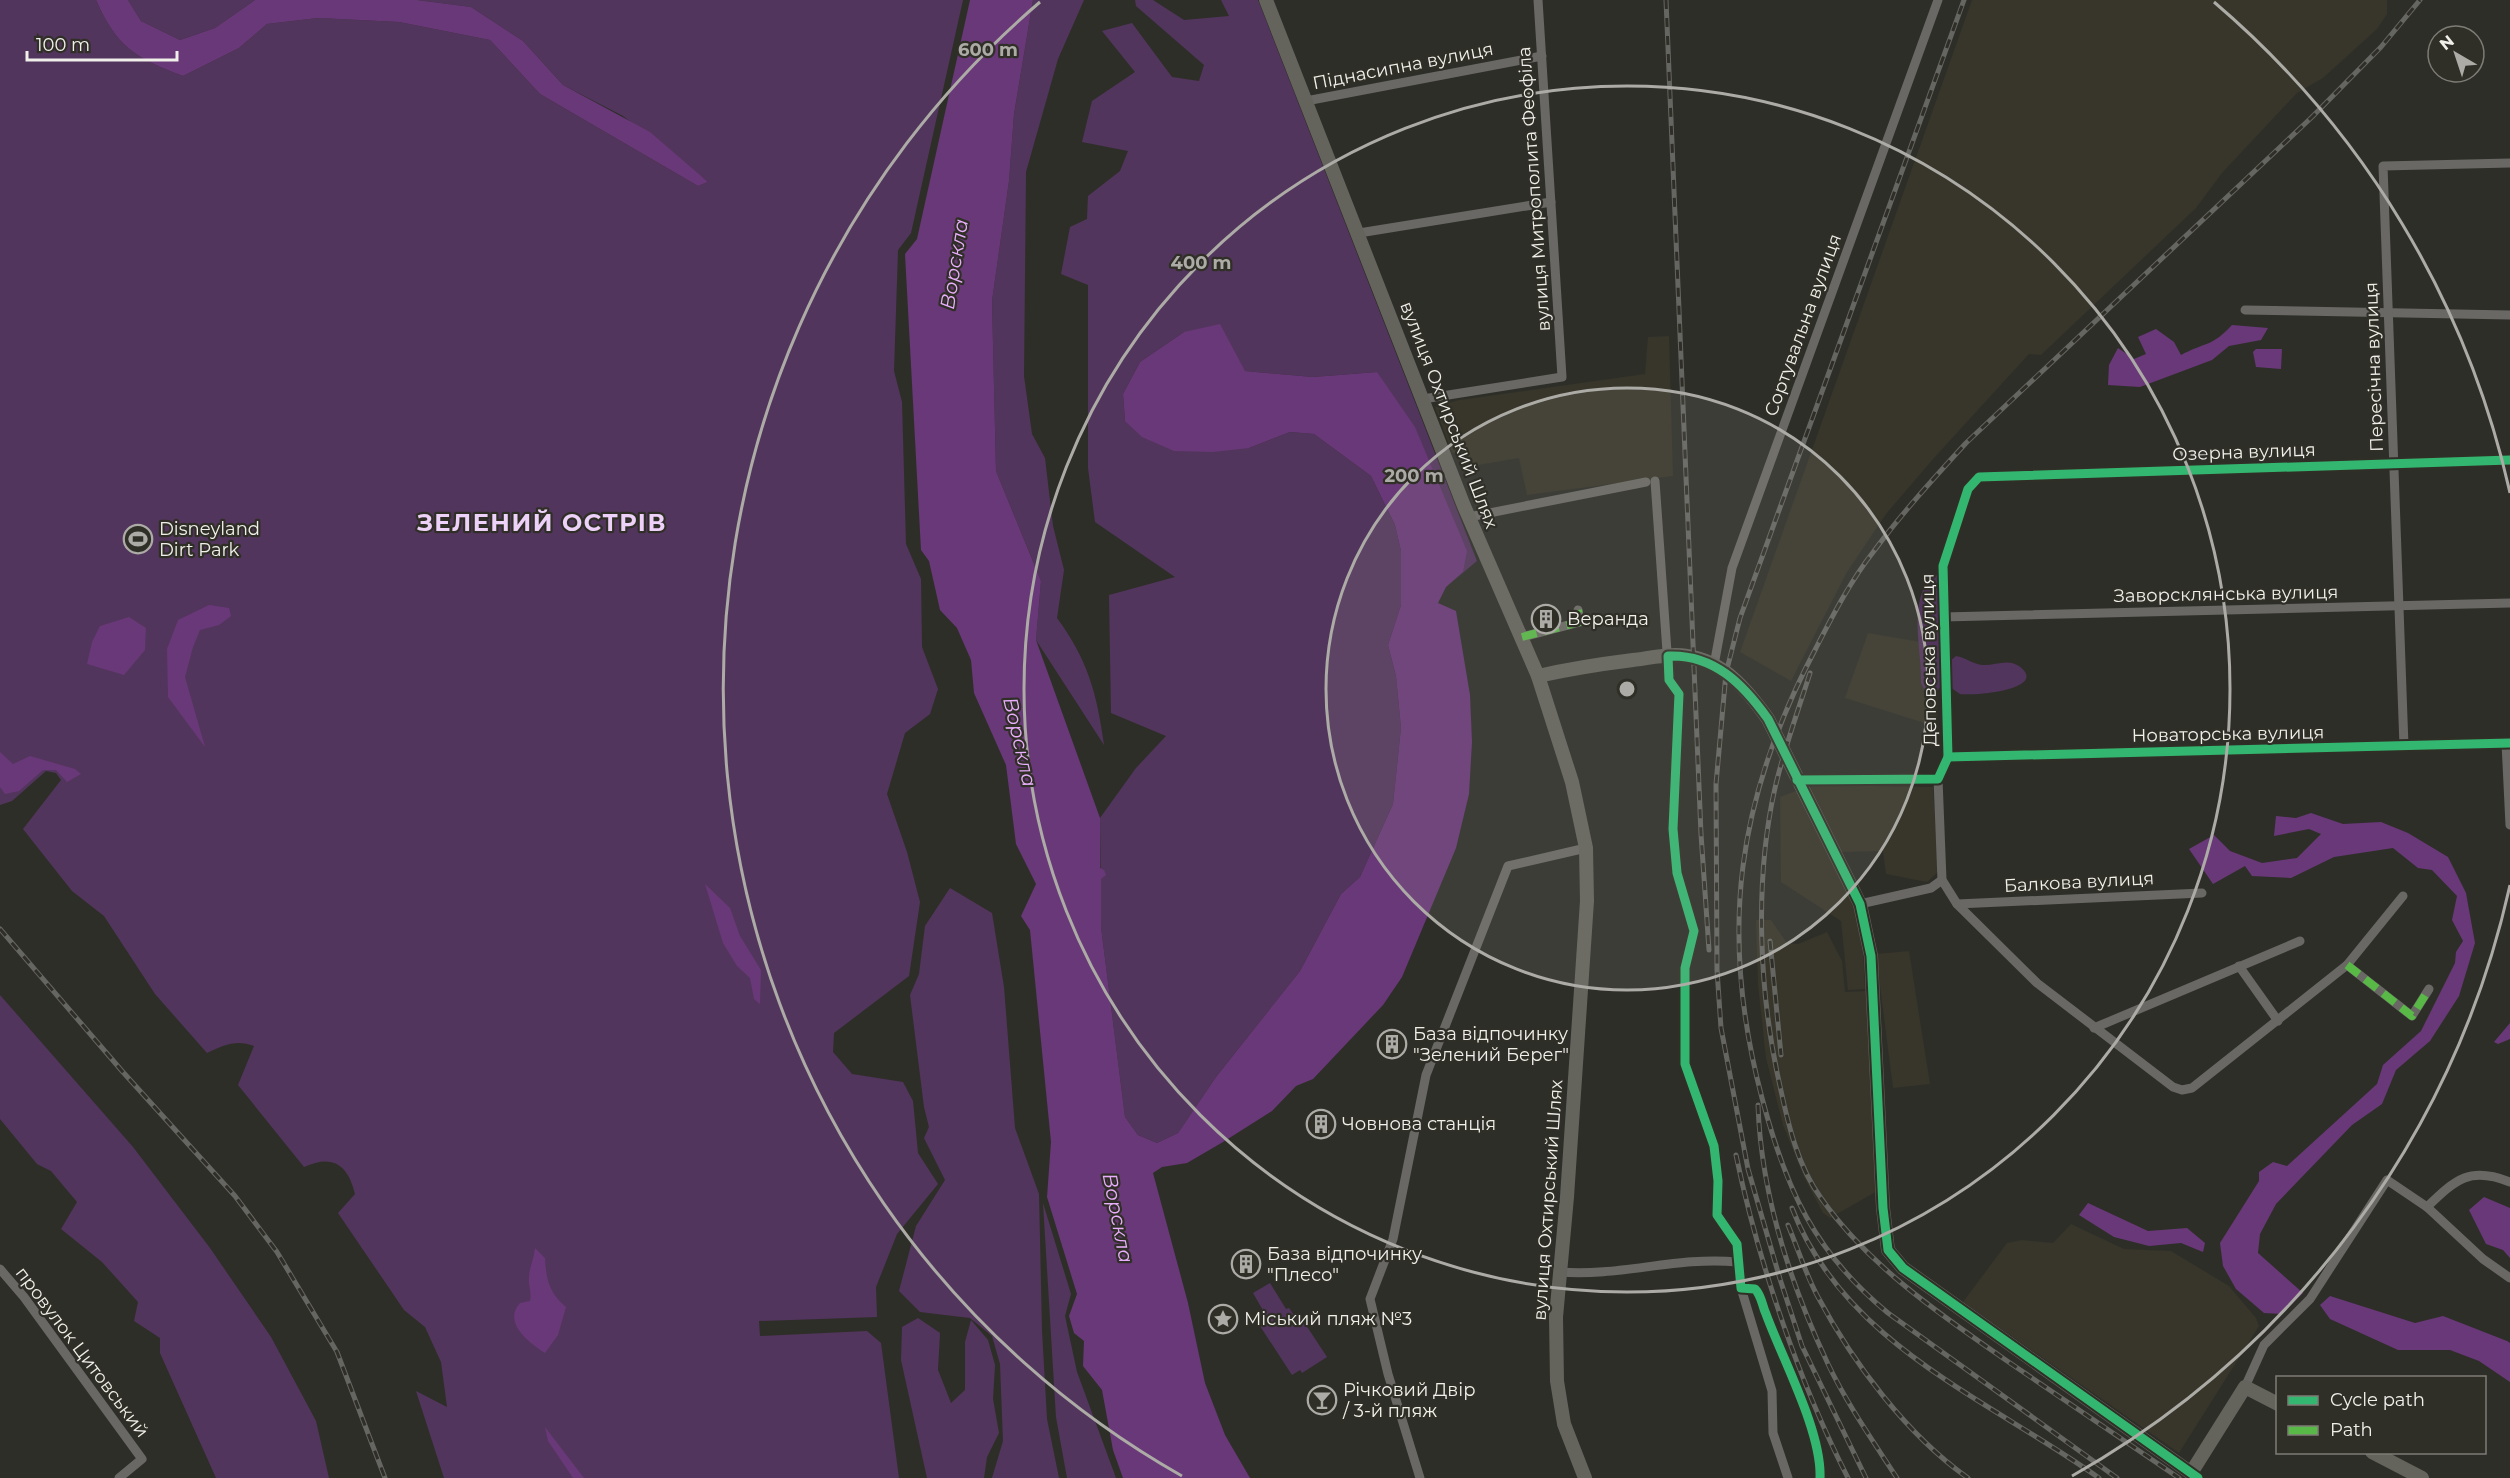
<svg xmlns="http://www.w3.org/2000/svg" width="2510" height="1478" viewBox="0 0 2510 1478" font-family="Montserrat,sans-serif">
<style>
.built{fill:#38362a}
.green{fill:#52355c}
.water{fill:#693878}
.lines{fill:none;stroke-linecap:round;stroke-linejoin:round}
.street{stroke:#696864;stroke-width:9}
.secondary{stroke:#64645d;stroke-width:14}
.rail-casing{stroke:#656562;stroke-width:5}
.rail{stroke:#302f27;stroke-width:3;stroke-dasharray:9;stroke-linecap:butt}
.quiet{stroke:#58b947;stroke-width:8;stroke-dasharray:15 8;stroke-linecap:butt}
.cycleway-casing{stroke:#302f27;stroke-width:13}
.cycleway{stroke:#33b770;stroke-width:9}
.ring{fill:none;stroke:#acaba6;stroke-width:3}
.labels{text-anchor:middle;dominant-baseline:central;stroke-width:4.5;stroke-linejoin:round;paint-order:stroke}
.street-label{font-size:18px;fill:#f0efea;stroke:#302f27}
.poi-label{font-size:18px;fill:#f0efea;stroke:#302f27;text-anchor:start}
.water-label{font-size:20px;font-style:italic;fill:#e9aefd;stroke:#302f27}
.district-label{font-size:24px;font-weight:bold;letter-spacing:1.5px;fill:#eed1f8;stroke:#302f27}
.centre{fill:#acaba6;stroke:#302f27;stroke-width:3}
.ring-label{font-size:18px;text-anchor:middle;font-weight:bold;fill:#acaba6;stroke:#302f27;stroke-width:4.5;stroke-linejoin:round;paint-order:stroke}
</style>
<rect width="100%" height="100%" fill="#2e2e29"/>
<g class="built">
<path d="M1972,0h415v14l-10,15 -54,49 -26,15 -75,80 -26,35 -155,147 -12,-1 -95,104 -48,56 -39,58 -56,109 -51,-29z"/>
<path d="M1669,336l4,140 -146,19 -8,-37 -58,10 -2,-15h-7l-17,-46 24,-7 186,-26 3,-37z"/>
<path d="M1868,633l70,12 -1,82 -92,-29z"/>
<path d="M1812,785l121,2 5,85 -11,10 -41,-8 -3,-23 -41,1 -36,-59z"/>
<path d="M1796,791l59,117 8,45 2,36 -17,1 -7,-69 -60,-39 -1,-85z"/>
<path d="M1756,920h15l16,23 11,1 29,-12 15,29 3,31 21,-1 13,199 -49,28 -7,-5 -19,-36 -21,-52 -17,-67 -8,-73z"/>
<path d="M1909,951l21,133 -37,4 -17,-134z"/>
<path d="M2071,1224l53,25 47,2 58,35 27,32 3,8 -80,127 -216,-151 44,-59 15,-3 31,3z"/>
</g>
<g class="green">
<path d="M0,0h96c21,48 40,58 87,76l56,-28 28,-24 51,-6 81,4 91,18 50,54 158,92 10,-4 -85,-66 -60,-31 -40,-44 -52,-34 -54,-7h546l-52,233 -13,17 -4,121 8,31 4,142 15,35 1,68 16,42 -8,25 -25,19 -18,61 20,58 13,50 -11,74 -75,57 -1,19 19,22 51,8 10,19 5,52 20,31 -41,50 -21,53 1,30 -118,4 1,15 107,-5 14,12 18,135h-455l-28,-87 31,16 -6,-45 -16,-35 -21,-17 -66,-97 17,-19c-7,-30 -23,-40 -51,-27l-66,-82 16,-39c-17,-7 -31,-1 -47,7l-52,-59 -51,-78 -32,-25 -49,-62 38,-49 -5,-7 -10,-2 -34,30 -12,4z"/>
<path d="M128,0h127l-40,28 -35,12 -39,-19z"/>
<path d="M1033,0h51l-26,59 -32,113 -2,204 8,58 13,24 8,68 11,44 -7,48c31,42 40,76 47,127l-68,-105 5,-59 -45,-110 -4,-170 17,-120 5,-67z"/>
<path d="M1135,0h18l31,20 45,-4 -8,-16h37l219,561 -31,26 17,-15 -86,-200 -64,5 -68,-6 -61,-39 -44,30 -17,32 2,27 124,27 41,-16 24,2 57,42 24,49 6,26v54l-13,40 8,31 5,52 -8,76 -33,73 -19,17 -41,77 -84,106 -38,56 -21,10 -19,-8 -13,-18 -24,-190 -1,-109 36,-50 30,-32 -55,-23 -2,-118 66,-18 -80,-55 -7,-54v-183l-27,-11 9,-47 17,-8 1,-23 32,-25 8,-20 -46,-9 10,-41 43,-29 -33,-41 30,-8 40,54 27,4 5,-16 -68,-59z"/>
<path d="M1933,574l8,3 1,108 -4,5 -7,2 -7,-3 -3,-6c1,-35 -14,-81 12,-109z"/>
<path d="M1956,656c9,1 16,8 26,9 13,1 25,-7 37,1 32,24 -48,30 -59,28l-10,-7 -1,-25z"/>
<path d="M950,888l42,25 12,74 11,141 24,66 3,137 5,88 12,59h-67l11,-37 -3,-77 -8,-28 -22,-18 -50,-6 -21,-21 17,-65 29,-46 -21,-42 5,-11 -5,-20 -14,-112 9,-21 6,-48z"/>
<path d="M0,995l133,152 77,101 61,89 45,84 13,57h-113l-56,-125v-15l-26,-17 4,-19 -36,-40 -41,-33 16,-27 -26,-31 -14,-7 -37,-45z"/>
<path d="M1043,1203l28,91 -6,22 12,56 39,106h-49l-11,-61z"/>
<path d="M1270,1283l16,26 3,-1 9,13 4,-2 25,38 -25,16 -2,-3 -8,5 -32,-49 19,-12 -11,5 -15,-26z"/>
<path d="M918,1318l22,15 -2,37 13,33 14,-13v-48l6,-22 17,20 7,25 -2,34 6,34 -12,24 -3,21h-57l-26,-118 1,-33z"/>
</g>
<g class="water">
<path d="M96,0h32l13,21 39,19 35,-12 40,-28h162l54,7 52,34 40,44 87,47 58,50 -10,4 -158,-92 -50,-54 -91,-18 -81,-4 -51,6 -28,24 -56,28c-47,-18 -66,-28 -87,-76z"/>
<path d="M970,0h63l-19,114 -5,67 -17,120 4,170 45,110 -5,59 64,178v50l4,2 2,5 -5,4v48l24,190 13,18 19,8 21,-10 38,-56 84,-106 41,-77 19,-17 33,-73 8,-76 -5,-52 -8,-31 13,-40v-54l-6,-26 -24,-49 -57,-42 -24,-2 -41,16 -36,4 -39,-1 -32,-14 -17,-16 -2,-27 17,-32 44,-30 36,-8 25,47 68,6 64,-5 38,55 52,124 -4,21 -17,15 -8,16 18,8 14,84 2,47 -3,52 -13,54 -54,129 -19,28 -70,74 -17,7 -24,25 -49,31 -36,21 -25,4 -9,6 35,130 17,80 20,52 25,43h-127l-10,-28 -11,-60 -19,-24 1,-25 -10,-8 -5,-17 8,-22 -30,-97 4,-55 -21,-212 -9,-14 15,-32 -20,-40 -10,-79 -32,-72 -3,-33 -14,-32 -17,-18 -11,-49 -8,-11 -16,-296 12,-15z"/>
<path d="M2232,325l36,3 -7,12 -32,6 -17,14 -72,27 -32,-2 1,-20 9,-17 16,11 12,-5 -8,-17 18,-8 18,13 7,13c24,-13 31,-8 51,-30z"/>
<path d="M2256,349h26l-1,20 -25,-2 -3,-15z"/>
<path d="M209,605l20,3 2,8 -12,9 -19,5 -7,17 -8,30 20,70 -37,-50 -1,-48 11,-29z"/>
<path d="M129,617l17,11 -1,22 -21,25 -37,-11 5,-22 8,-16z"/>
<path d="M0,752l13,12 17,-8 45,13 6,5 -14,8 -11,-12h-13l-24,21 -14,3 -5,-7z"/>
<path d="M2311,813l32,11 38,-2 27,11 40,24 18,36 9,50 -16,53 -29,45 -34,29 -14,34 -30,21 -76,79 -16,30 -2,19 45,40 -21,21 -18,-1 -28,-24 -13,-23 -3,-23 39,-62v-9l14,-10 14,4 90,-82 6,-19 38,-34 34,-68 1,-11 7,-11 -11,-21 5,-24 -25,-26 -14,-2 -25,-20 -59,9 -43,21 -39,-2 -7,-10 -32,18 -24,-35 25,-14 16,16 32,12 35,-5 24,-24 -12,-5 -35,7 2,-20 20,2z"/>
<path d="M705,884l25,24 10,28 21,34 -1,34 -6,-5 -4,-21 -13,-12 -14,-23z"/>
<path d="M2510,1023v16l-12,5 -4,-2z"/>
<path d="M2484,1197l26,11v50l-7,-8 -17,-6 -17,-34z"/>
<path d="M2088,1203l60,28 39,-3 18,15 -2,9 -22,-9 -32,3 -35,-9 -35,-22z"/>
<path d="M535,1248l10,10c1,21 4,35 21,49l-8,28 -13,18c-15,-10 -43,-30 -25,-50l10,-2c2,-9 -2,-15 -1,-24 0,-8 5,-18 6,-29z"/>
<path d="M2330,1296l85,27 28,-7 64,25 3,2v39l-31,-21 -29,-11h-52l-68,-31 -10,-14z"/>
<path d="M545,1427l39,51h-11l-25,-37z"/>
</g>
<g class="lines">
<g class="street">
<path d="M1306,101l236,-45"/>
<path d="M1359,233l192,-31"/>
<path d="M2245,310l265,5"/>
<path d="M1423,399l139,-22 -24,-377"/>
<path d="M1655,481l14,199 10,14 -6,135 4,44 17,58 -9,37v96l29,82 4,35 -1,34 20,29 4,44 31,103 1,42 15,45"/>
<path d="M1469,517l177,-35"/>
<path d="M1943,617l567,-14"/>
<path d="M1522,637l58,-15 -2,-12"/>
<path d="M1714,665l18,-97 206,-568"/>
<path d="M2506,743l4,82"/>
<path d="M2404,746l-21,-580 127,-3"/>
<path d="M1948,757l562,-14"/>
<path d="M1797,780l141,-1"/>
<path d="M2403,896l-56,69 -155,123 -10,2 -9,-3 -136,-104 -80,-79 -15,-24 -4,-101 10,-22 -5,-191 25,-77 11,-12 531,-17"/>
<path d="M1860,904l71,-16 11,-8"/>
<path d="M1957,904l245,-11"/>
<path d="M2347,965l65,51 17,-27"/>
<path d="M2239,966l39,55"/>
<path d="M2094,1028l206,-87"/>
<path d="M2427,1207c29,-28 43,-41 83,-25"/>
<path d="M0,1269l24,28 118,162 -23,19"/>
<path d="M1560,1272c59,5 118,-16 177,-10"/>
<path d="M2245,1387l19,-42 46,-46 77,-119 40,27 56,52 27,19"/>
<path d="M1420,1478l-32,-104 -18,-75 23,-60 33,-164 82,-209 78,-18"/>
</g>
<g class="secondary">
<path d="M1266,0l198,506 74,170 34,106 14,66 1,53 -20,296 -11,120 1,64 7,43 21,54"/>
<path d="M1538,676c31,-7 63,-12 95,-16 17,-2 37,-7 54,-4 37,5 61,35 81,63l92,185 11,52 12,252 5,42 15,18 288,205 54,-86 33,17"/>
<path d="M2372,1452l50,26"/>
</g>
<g class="rail-casing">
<g id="rail">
<path d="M1666,0l35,834 8,116"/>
<path d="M1810,673c-12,38 -26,76 -35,115 -21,93 -16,206 5,298 8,38 18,81 41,112 48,69 124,120 192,167 55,38 111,75 166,113"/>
<path d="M0,929l122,142 113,125 42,56 60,100 48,126"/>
<path d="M1770,941l11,114"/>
<path d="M1758,1105c3,90 32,178 70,259 19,40 45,77 69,114"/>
<path d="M1736,1155c22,106 63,227 112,323"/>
<path d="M1792,1208c52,136 196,191 307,270"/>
<path d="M1788,1225c10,24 18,50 30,72 35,66 89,138 150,181"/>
<path d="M1866,1478l-64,-132 -22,-67 -32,-110 -27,-141 -4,-58 -1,-186 10,-111 14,-55 224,-618"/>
<path d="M2117,1478l-229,-165c-74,-61 -102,-124 -126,-215 -44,-166 -25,-300 54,-450 17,-33 35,-68 58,-97 28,-38 60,-73 92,-108l346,-326 69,-70 39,-47"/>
</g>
</g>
<use href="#rail" class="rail"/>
<g class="quiet">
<path d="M1522,637l58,-15 -2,-12"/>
<path d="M2347,965l65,51 17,-27"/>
</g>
<g class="cycleway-casing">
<g id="cycleway">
<path d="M1948,757l562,-14"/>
<path d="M1797,780l141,-1 10,-22 -5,-191 25,-77 11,-12 531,-17"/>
<path d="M1820,1478c2,-46 -38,-120 -54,-164 -4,-8 -4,-18 -11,-25l-14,-1 -4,-44 -20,-29 1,-34 -4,-35 -29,-82v-96l9,-37 -17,-58 -4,-44 6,-135 -10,-14 -1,-24c46,-2 75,28 100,63l92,185 11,52 12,252 5,42 15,18 295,210"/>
</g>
</g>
<use href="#cycleway" class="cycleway"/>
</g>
<circle cx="1627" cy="689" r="301" fill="#acaba6" fill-opacity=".12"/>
<g class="ring">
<circle cx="1627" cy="689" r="301"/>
<circle cx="1627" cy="689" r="603"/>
<path d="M2510 885A904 904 0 0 1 2072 1476M1182 1476A904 904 0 0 1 1040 2M2214 2A904 904 0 0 1 2510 493"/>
</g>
<defs>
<g id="stadium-ring" transform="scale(1.5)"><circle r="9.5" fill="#302f27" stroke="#acaba6" stroke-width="1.5"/><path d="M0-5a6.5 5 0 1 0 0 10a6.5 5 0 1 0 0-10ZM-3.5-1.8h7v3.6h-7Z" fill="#acaba6"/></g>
<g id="building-ring" transform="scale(1.5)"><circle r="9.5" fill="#302f27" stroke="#acaba6" stroke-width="1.5"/><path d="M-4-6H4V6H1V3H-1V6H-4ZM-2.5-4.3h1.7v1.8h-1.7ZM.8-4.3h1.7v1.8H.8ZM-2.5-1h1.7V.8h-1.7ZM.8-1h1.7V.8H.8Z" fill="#acaba6"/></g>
<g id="sight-ring" transform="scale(1.5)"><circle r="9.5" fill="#302f27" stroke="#acaba6" stroke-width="1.5"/><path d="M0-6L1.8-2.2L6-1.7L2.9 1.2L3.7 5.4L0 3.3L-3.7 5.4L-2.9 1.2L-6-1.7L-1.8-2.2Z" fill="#acaba6"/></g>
<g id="bar-ring" transform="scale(1.5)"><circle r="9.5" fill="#302f27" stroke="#acaba6" stroke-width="1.5"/><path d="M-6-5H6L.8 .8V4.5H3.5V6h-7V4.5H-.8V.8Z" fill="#acaba6"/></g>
</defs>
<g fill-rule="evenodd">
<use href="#stadium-ring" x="138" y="539"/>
<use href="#building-ring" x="1546" y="619"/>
<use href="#building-ring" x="1392" y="1044"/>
<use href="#building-ring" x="1321" y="1124"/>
<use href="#building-ring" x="1246" y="1264"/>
<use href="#sight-ring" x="1223" y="1319"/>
<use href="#bar-ring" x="1322" y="1400"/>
</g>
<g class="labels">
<g class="street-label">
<text transform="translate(1403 66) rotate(-11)">Піднасипна вулиця</text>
<text transform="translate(1534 189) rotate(-94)">вулиця Митрополита Феофіла</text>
<text transform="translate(1803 325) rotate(-70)">Сортувальна вулиця</text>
<text transform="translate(2374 367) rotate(-92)">Пересічна вулиця</text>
<text transform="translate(1449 415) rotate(69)">вулиця Охтирський Шлях</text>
<text transform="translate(2244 452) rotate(-2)">Озерна вулиця</text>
<text transform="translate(2226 594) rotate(-1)">Заворсклянська вулиця</text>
<text transform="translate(1929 660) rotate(-91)">Деповська вулиця</text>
<text transform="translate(2228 734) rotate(-1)">Новаторська вулиця</text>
<text transform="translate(2079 882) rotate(-3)">Балкова вулиця</text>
<text transform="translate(1548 1200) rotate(-86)">вулиця Охтирський Шлях</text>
<text transform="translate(82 1352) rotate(53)">провулок Цитовський</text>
</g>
<g class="poi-label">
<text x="159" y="529">Disneyland<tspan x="159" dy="21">Dirt Park</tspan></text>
<text x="1567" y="619">Веранда</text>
<text x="1413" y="1034">База відпочинку<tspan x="1413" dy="21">"Зелений Берег"</tspan></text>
<text x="1342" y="1124">Човнова станція</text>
<text x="1267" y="1254">База відпочинку<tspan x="1267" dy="21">"Плесо"</tspan></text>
<text x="1244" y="1319">Міський пляж №3</text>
<text x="1343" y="1390">Річковий Двір<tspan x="1343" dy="21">/ 3-й пляж</tspan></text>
</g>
<g class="water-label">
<text transform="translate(954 264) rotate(-81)">Ворскла</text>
<text transform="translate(1020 742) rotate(77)">Ворскла</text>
<text transform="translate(1118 1218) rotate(79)">Ворскла</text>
</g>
<g class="district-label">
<text x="542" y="522">ЗЕЛЕНИЙ ОСТРІВ</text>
</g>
</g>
<circle cx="1627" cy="689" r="9" class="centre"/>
<g class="ring-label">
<text x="988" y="56">600 m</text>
<text x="1201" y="269">400 m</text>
<text x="1414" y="482">200 m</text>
</g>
<rect x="2276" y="1376" width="210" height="78" fill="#302f27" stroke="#7d7c75" stroke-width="1.5"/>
<rect x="2288" y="1396" width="30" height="9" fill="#33b770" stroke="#7d7c75" stroke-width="1.5"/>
<text x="2330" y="1406" font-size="18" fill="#f0efea">Cycle path</text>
<rect x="2288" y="1426" width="30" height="9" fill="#58b947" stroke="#7d7c75" stroke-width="1.5"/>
<text x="2330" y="1436" font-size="18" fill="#f0efea">Path</text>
<g transform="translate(2456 54) rotate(321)"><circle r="28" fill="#302f27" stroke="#7d7c75" stroke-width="1.5"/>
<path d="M0-4.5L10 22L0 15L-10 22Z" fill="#acaba6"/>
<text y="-9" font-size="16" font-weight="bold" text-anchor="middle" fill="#f0efea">N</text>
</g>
<path d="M27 51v9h150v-9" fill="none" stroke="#f0efea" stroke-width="3"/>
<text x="36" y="51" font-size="18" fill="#f0efea" stroke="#302f27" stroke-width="4.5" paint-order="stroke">100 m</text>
</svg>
